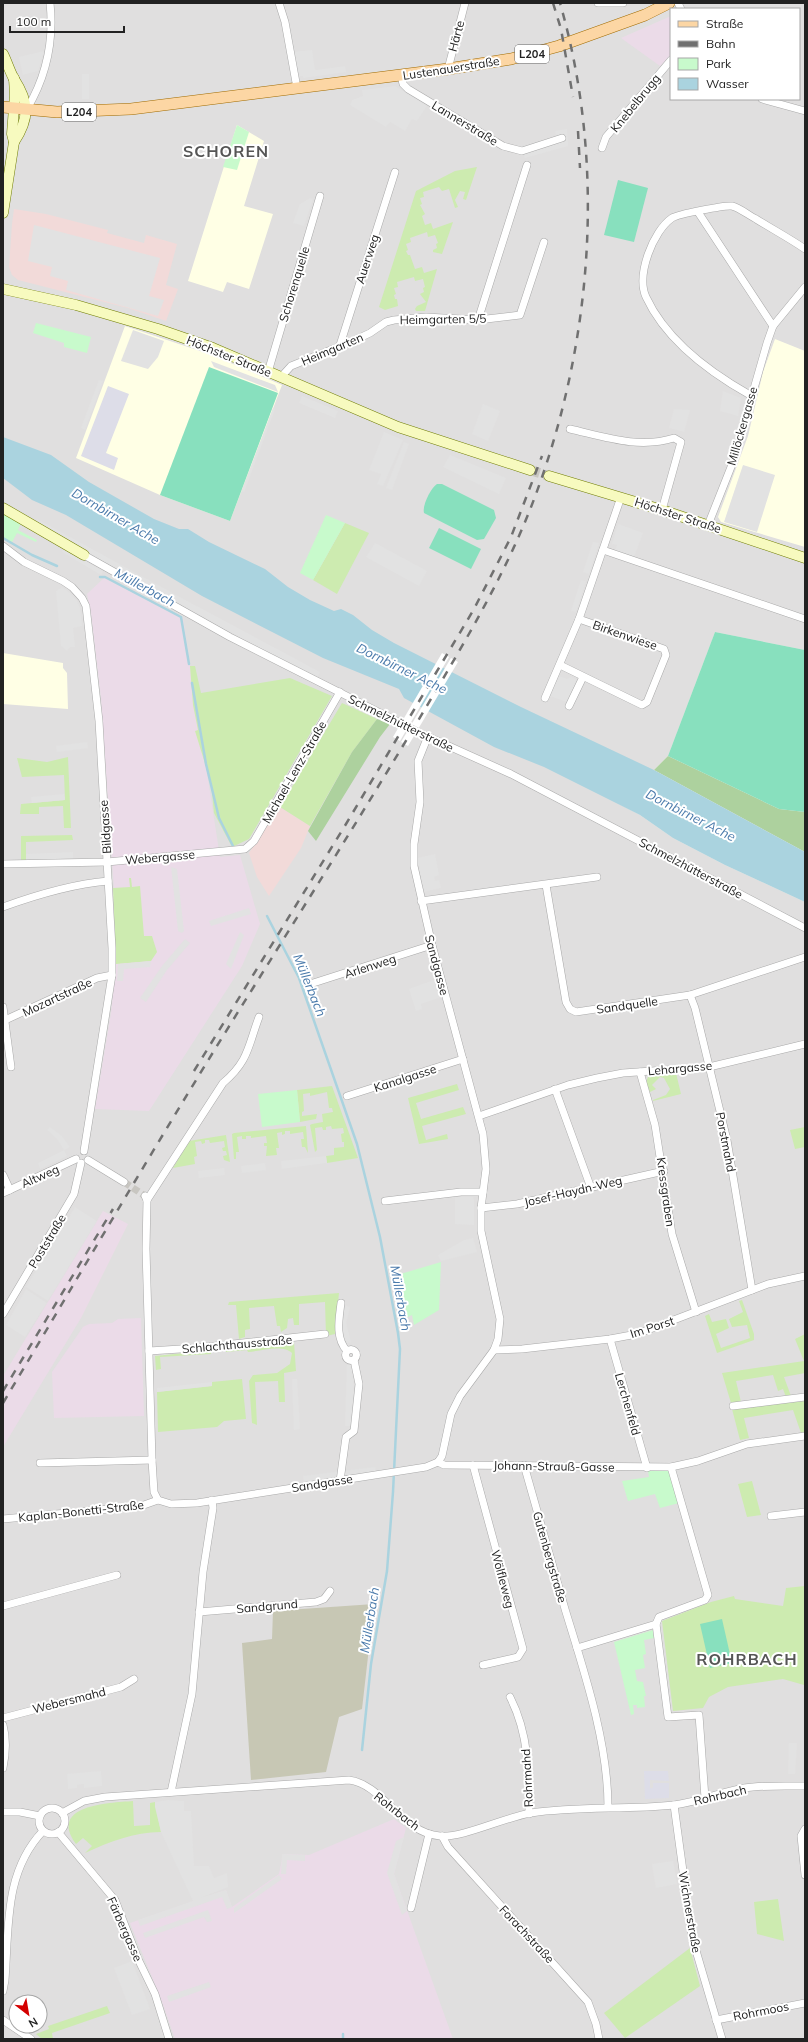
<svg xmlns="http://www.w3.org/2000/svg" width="808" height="2042" viewBox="0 0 808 2042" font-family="Mulish,sans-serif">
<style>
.residential{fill:#e0dfdf;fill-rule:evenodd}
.commercial{fill:#f2dad9}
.industrial{fill:#ebdbe8}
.education{fill:#ffffe5}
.construction{fill:#c7c7b4}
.grass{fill:#cdebb0}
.forest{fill:#add19e}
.park{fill:#c8facc}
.pitch{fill:#88e0be}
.parking{fill:#e2e2e2}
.plaza{fill:#dddde8}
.water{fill:#aad3df}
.pier{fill:#fff}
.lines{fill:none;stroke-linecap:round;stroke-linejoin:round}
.stream{stroke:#aad3df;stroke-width:2.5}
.street-tunnel{stroke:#c8c6c1;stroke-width:7;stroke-dasharray:7 3.5;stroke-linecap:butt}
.secondary-tunnel{stroke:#c8c6c1;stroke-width:10;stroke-dasharray:10 5;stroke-linecap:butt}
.street-casing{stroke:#a9a9a9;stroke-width:8}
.secondary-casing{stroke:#707d05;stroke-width:11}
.primary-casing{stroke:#a06b00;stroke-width:12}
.street{stroke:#fff;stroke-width:7}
.secondary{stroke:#f7fabf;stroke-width:10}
.primary{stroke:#fcd6a4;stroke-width:11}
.rail{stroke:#707070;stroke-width:2.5;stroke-dasharray:8 8;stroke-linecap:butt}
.labels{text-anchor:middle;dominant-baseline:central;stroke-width:4;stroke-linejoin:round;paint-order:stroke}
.shield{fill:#fff;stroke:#646464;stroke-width:1}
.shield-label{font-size:11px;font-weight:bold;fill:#222}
.street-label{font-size:12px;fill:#222;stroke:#fff}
.water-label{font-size:13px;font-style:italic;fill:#4a7aab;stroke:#fff}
.district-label{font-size:16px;font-weight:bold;letter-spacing:1px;fill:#555;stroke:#fff}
</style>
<rect width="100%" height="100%" fill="#f2efe9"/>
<path class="residential" d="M3,3h802v647l-90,-18 -47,124 -49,48 21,11 33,23 52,27 80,37v1137h-802zM671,9h128v90h-128zM16,2002h24v24h-24z"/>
<g class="commercial">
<path d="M14,209l32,5 62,16 -1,3 37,10 2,-8 31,9 -11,41 12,4 -12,32 -38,-13 -110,-28 -6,-5 -3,-8 3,-43z"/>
<path d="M280,807l30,19 -9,22 -32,48 -12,-19 -8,-24z"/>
</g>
<g class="industrial">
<path d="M671,16v39l-11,11 -39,-28z"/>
<path d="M104,578l79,40 37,239 20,-2 20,69 -18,42 -93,145 -54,-2 16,-96 5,-47 1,-32 -16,-236 -10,-85 -4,-19z"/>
<path d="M103,1211l25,13 -47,94 -78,129v-71z"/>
<path d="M141,1318l3,98 -90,2 -2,-46 31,-45 6,-3 23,-1 6,-4z"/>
<path d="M394,1819l12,9 -12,46 59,165h-278l-13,-37 -32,-79 96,-33 6,17 47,-33 4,-20 26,1z"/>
</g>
<g class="education">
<path d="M237,125l27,16 -20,65 29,8 -24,75 -22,-7 -4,10 -35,-11z"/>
<path d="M125,326l87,29 70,30 -52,136 -70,-26 -84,-37z"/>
<path d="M775,339l30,12v196l-84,-25 -3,-5 30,-81 15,-64z"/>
<path d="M3,653l60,10v5l4,5 1,36 -65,-5z"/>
</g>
<path class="construction" d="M374,1604l-12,105 -23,8 -13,55 -75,8 -9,-137 30,-4 1,-28z"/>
<g class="grass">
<path d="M477,167l-11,33 -3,-1 2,-7 -5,-1 -5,9 3,7 -3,1 -6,-19 -7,2 -3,-4 -16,5 1,5 -4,1 2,6 -2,1 5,9 -3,2 3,9 6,-2 2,6 20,-7 -11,32 -9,-2v-2l4,-2 -1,-4 2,-1 -3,-8 -7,2 -1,-5 -17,6 1,4 -5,2 2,6 -2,1 2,4h2l5,14 7,-2 2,6 13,-4 -12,42h-9l-1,-2 2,-3 9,-4 -6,-8 4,-2 -1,-4 2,-1 -2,-8 -8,2 -1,-4 -17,5 1,5 -4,1 2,6 -2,1 1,4h2l1,7 -13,4 -6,-3 37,-116 39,-20z"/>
<path d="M345,523l24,10 -32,61 -24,-14z"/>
<path d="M190,666h5l6,27 89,-15 42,18 -83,143 -17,8 -18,-34 -3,-30 -16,-52 3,-1 -5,-25z"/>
<path d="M342,703l35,16 -25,33 -42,74 -30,-19z"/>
<path d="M68,757l3,71h-7l-1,-22 -24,1v7h-19l1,-10 44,-4 -1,-25 -42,2 -5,-19 30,4z"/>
<path d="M72,835l1,5 -47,2v19h-5v-25z"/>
<path d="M129,878h2l1,9 8,-1 4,50h8l5,16 -6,9 -35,3 -3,-76 17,-1z"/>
<path d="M676,1073l5,21 -28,7v-1l13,-5 4,-6 -6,-11 -4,-1 -8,8 4,4 -6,3 -4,-10 2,-5 5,-2z"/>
<path d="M457,1084l2,6 -43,13 5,16 42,-12 3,7 -44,12 4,14 21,-6 1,5 -29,5 -11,-46z"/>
<path d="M332,1086l26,72 -31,5 -1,-7 8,-1v-7l10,-1v-5h-2l-1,-8 3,-1 -1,-5 -11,1 -1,-3 -5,1v3h-3l-1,-3 -7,1 2,22 -2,2 -5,-27 2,-1 11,-2 -1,-8 11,-2 -1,-4h-3l-2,-16 -17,4v-3l-7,1 1,17 -2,1v4l15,-2 -1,5 -16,3 -3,-32z"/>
<path d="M306,1126l2,27 -3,-6h-3l-1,-8h3l-1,-7 -13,2v-3h-5v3l-3,1v-3l-5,1 2,15h-3l1,7 -11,1 1,-10h-3v-3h3l-1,-7 -15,2v-2h-5v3h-4v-3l-5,1 2,15h-3v7h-2l-2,-25 2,-1z"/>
<path d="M805,1127v20l-10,2 -5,-19z"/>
<path d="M226,1135l4,27 -6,-2 -1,-4 4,-1 -1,-4h-3l-1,-3 3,-1 -1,-6 -14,2 -1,-3h-4v3l-3,1 -1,-3 -6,1 2,14 -3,1 1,7 -22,4 16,-27z"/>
<path d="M339,1293l-4,41 -9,2 -1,-34 -26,2v21h-5l-1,-7 -5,1 -1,9 -6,4 -1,-6h-3l-3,-20 -25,2 1,21 -5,1v7l-6,2 -3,-34h-8l1,-3z"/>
<path d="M742,1300l12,34v6l-37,13 -12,-37 4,-2 3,8 14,-3 3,9 -13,6 5,14 29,-10 -3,-13 -15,2 -3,-8 14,-7 -4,-11z"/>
<path d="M805,1334v39l-21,4 7,19 -5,1 -3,-8 -5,2 -5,-16 -37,6 5,21 -10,1 -9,-30 82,-12 -9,-22z"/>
<path d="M294,1342l2,29 -12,2 1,29h-6l-1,-21 -23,1 2,43 -5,-2 -3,-42 4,-6 24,-2 13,-9 2,-11c-9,-9 -32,-2 -44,-1l-1,-2 -21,2v-2l-15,1v3l-51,3 1,12 -5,1 -1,-14z"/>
<path d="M242,1379l4,40 -22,2 -7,6 -59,5 -1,-40 55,-6v-4z"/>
<path d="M805,1401v31l-4,1 -8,-23 -49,8 5,20 -9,2 -8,-31z"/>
<path d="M752,1481l9,34 -14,2 -9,-33z"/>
<path d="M805,1586v111l-1,-12 -21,-6 -55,8 -19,10 -6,11 -30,3 -11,-90 49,-19 23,-6 1,3 48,7 3,-18z"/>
<path d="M133,1801l1,25 16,-1v-22l5,-1 6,30c-27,0 -52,10 -76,21l7,-7 -9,-8 -7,6c-28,-39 32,-41 57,-43z"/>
<path d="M778,1899l6,42 -27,-7 -3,-32z"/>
<path d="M690,1948l10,38 -75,52 -21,-25z"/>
<path d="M107,2006l3,7 -58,20 1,6h-11l-6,-5 13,-5 -1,-3z"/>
</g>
<g class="forest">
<path d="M377,719l13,5 -10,13 -64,104 -8,-10 44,-79z"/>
<path d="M668,756l111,53 26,3v40l-151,-82z"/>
</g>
<g class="park">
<path d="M237,125l12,7 -12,38 -14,-3z"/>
<path d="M36,323l55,14 -4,16 -23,-6v-4l-31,-10z"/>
<path d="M3,512l18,11 -3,7 19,10 -1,2 -19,-9 -6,11 -8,-8z"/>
<path d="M326,515l19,8 -32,57 -13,-7z"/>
<path d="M297,1090l3,32 -38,5 -4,-33z"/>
<path d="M441,1262l-2,48 -25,15 -2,-10 -6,3 -9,-43z"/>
<path d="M648,1471h22l9,32 -19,5 -5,-14 -27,7 -6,-20 27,-4z"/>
<path d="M653,1630l1,8 -10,2 2,14 -3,1 2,13 -10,2 2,11 6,1 3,14h-2l1,11 -8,1v-3h-4l1,9 -3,1 -17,-73z"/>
</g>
<g class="pitch">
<path d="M618,180l30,8 -14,54 -30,-7z"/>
<path d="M209,367l69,26 -48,128 -70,-26z"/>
<path d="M437,484h5l52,26 2,8 -12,21 -7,1 -53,-27c-2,-8 7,-25 13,-29z"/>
<path d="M439,528l42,21 -10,20 -42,-21z"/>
<path d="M715,632l90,18v162l-26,-3 -111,-53z"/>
<path d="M722,1619l10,44 -22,5 -10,-44z"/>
</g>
<g class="parking">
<path d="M312,50l3,20 30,-4 1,6 -43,6v-2h-4l-6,-24z"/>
<path d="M44,51l-6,20 -15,4 -4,-18z"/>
<rect x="82" y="74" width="7" height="25"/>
<path d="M395,86l32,20 -10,15 -5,-2 -7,12 -15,-9 -4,5 -36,-22 2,-5 11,-4 -1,-6z"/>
<path d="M567,129l1,17 -43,12 -5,-11 36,-11 -1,-5z"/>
<path d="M310,198l3,1 -9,27 -11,-3 7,-19z"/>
<path d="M34,225l126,33 -11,38 15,4 -6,16 -92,-26 2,-9 -18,-5 2,-9 -24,-6z"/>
<path d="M133,330l31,11 -6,16 -10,12 -27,-8z"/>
<path d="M211,361l64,24 3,7 -64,-25z"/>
<path d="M99,380l4,1 -18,49 -4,-2z"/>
<path d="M723,391l18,7 -3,18 -18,-5z"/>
<path d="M302,396l36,15 -3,7 -36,-15z"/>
<path d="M483,404l17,7 -12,30 -16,-7z"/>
<path d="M273,408l2,1 -31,83 -2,-1z"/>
<path d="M674,409l16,1 -6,22 -15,-4z"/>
<path d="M384,432l19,8 -20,46 -6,-2 4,-10 -12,-4z"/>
<path d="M404,442l5,2 -17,46 -6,-2z"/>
<path d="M450,455l56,23 -7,16 -56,-27z"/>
<path d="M743,465l32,10 -18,57 -33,-10z"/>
<path d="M37,519l152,83 131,70 -3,6 -131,-69 -151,-87z"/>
<path d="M618,524l25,9 -9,24 -19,-6 2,-6 -5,-1z"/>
<path d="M593,542l6,1 -10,31 -6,-2z"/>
<path d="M375,543l52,28 -8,15 -53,-29z"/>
<path d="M64,549l39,22 -2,4 -39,-23z"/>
<path d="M581,580l5,1 -10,31 -5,-1z"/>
<path d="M62,587l8,6 7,8 3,7 2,18 -9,2 2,19h-5l-3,4 -6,-5 -5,-55z"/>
<path d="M559,676l8,3 4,-2 6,3 -10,22 -17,-6z"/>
<path d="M87,742l1,6 -31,4 -1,-6z"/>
<path d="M64,794l1,6 -33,3 -1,-6z"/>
<path d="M73,852v6l-47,3v-7z"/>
<path d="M435,854l4,21 -5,2 1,4 4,-1 2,8 -18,4 -6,-34z"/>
<path d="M171,867l6,2 7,62 -2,2 -4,-2z"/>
<path d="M249,908l2,6 -40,12 -2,-5z"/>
<path d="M240,932l4,3 -13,34 -5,-5z"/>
<path d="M185,939l5,4 -23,27 -21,32 -6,-4 22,-32z"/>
<path d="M151,961l-1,6 -26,2 -1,12h-6l1,-17z"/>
<path d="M434,980l5,18 -18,6 1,5 -6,2 -7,-22z"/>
<path d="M50,1127l12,9 8,11 -6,3 3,6 -27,13 -2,-6 26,-13 -7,-11 -10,-9z"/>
<path d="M326,1156l1,7 -45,6 -1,-8z"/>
<path d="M265,1163l1,7 -24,3 -1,-7z"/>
<path d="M224,1168l1,7 -26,3 -1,-7z"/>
<path d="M455,1197h18l1,3v25l-19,-1z"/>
<path d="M75,1207l22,14 -49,80 -22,-14z"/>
<path d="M473,1238l4,14 -36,9 -3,-6 26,-15z"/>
<path d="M26,1289l21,14 -22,34 -19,-12z"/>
<path d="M344,1305l6,2 -4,16 5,19 -6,2 -4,-20z"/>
<path d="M347,1365h5l2,24 -3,37h-6z"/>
<path d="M292,1379h5l3,50 -6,1z"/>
<path d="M212,1382v4l-55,6v-4z"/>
<path d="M375,1467l1,5 -72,10 -1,-6z"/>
<path d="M789,1743h8l-2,31h-7z"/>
<path d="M101,1771l1,15 -18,2v-4h-3l-4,1v3l-9,1 -1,-15z"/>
<path d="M169,1800l15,1v10h7l3,55h15l5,12 13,-5 1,14 -28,11 26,-8 6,17 -5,2 -5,-12 -82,29 -2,-6 55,-19 -32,-69 -6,-25v-5z"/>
<path d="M404,1837l-10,37 13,37 -5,4 -15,-42 9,-32z"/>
<path d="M282,1854l23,1v6l-18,-1 -1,14h-5z"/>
<path d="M673,1861l4,23 -21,4 -4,-24z"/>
<path d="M279,1875l3,4 -48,34v-5z"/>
<path d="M208,1910l4,11 -5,1 -3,-5 -59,21 -2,-5z"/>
<path d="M132,1961l18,48 -18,6 -18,-47z"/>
<path d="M209,1982l2,5 -42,15 -2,-6z"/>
</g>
<g class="plaza">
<path d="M108,386l21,8 -23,59 12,5 -4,12 -33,-14z"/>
<path d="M644,1771h24l1,10 -19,-1v8h3v-5h16v15l-24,1z"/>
</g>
<path class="water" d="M3,437l48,18 38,27 65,37 25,10h9l21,13 56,27 23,18 22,13 24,11 7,-2 12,6 19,15 22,13 127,64 133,63 151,82v50l-80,-37 -52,-27 -33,-23 -96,-48 -50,-20 -90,-49 -5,-9 -76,-31 -121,-62 -136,-81 -34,-15 -29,-22z"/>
<g class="pier">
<path d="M442,653l7,4 -49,84 -7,-4z"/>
<path d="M451,658l7,4 -50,84 -7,-4z"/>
</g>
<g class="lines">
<g class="stream">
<path d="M3,538l29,17 25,11"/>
<path d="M100,577h5l76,40 8,47"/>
<path d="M192,683l14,81 13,54 15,30"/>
<path d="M267,916l32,62 58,166 23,93 18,96 2,16 -7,143 -6,79 -16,93 -9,86"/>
<path d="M343,2034v5"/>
</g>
<path class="street-tunnel" d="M124,1182l21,14"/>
<path class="secondary-tunnel" d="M530,470l19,6"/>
<g class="street-casing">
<g id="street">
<path d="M279,3l6,19 12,66"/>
<path d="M598,3h25"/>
<path d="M678,3l3,6"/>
<path d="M448,69l17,-66"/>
<path d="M401,76l2,8 5,5 95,57 19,5 40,-13"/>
<path d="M762,99l43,12"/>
<path d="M27,109c19,-32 27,-69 23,-106"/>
<path d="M602,148l4,-11 65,-77"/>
<path d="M698,212l75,114"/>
<path d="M478,320l49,-155"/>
<path d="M340,345l55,-173"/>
<path d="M268,372l52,-176"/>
<path d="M281,377l10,-11 62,-25 17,-8 16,-11 8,-2 32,-3 52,3 42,-5 24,-73"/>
<path d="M750,395c-41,-23 -84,-55 -104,-98 -10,-22 7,-66 26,-79 6,-4 53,-13 60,-12 8,2 16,9 24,13 16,10 33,19 49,30"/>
<path d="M570,429c35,8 69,20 104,9l7,4 -19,68"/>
<path d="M708,525l25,-63 34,-119 6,-17 32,-39"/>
<path d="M3,546l21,16 39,19 9,6 10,11 4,8 13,115 13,227v27l-28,176"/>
<path d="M603,550l202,69"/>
<path d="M84,555l146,82 192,97 89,40 294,154"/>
<path d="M560,665l82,40 5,-3 19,-47 -2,-6 -85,-30"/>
<path d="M545,698l34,-79 42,-122"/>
<path d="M569,706l14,-29"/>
<path d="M3,864l104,-2 138,-13 9,-8 86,-149"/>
<path d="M546,885l20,117 4,7 6,3 114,-17 115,-38"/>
<path d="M421,901l176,-24"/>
<path d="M3,907c33,-12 70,-23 105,-26"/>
<path d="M307,985l125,-40"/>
<path d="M690,995l5,13 32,132 25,150"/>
<path d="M3,1007l8,60"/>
<path d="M3,1021l94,-43 15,-3"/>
<path d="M640,1072l15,53 17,109 24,78"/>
<path d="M555,1089l36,99"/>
<path d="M347,1096l116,-37"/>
<path d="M479,1116l89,-31 29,-7 26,-5 86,-6 96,-23"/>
<path d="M88,1160l36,22"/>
<path d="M3,1175l7,15"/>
<path d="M3,1193l73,-34"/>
<path d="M145,1196l2,4 -1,49 6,211 2,32 4,8 13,4 26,-1 229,-36 12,-5 4,-6 9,-42 9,-18 34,-46 4,-11 2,-20 -19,-88v-23l5,-39 -3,-35 -51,-189 -18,-79v-22l6,-42 -2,-41 10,-25"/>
<path d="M147,1200l76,-117c26,-22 25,-37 36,-66"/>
<path d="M385,1201l76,-9h22"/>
<path d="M481,1208l36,-4 147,-33"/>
<path d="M341,1303c-2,16 -6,35 6,48"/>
<path d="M3,1314l71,-120 7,-31"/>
<path d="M610,1339l37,129"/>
<circle cx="351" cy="1355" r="5.5"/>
<path d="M494,1350l28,-1 88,-10 27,-5 131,-50 37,-8"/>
<path d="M149,1351l47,-3 129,-14"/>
<path d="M733,1406l72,-9"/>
<path d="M438,1462l6,3 227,2 27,-6 49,-17 58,-8"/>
<path d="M40,1463l112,-3"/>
<path d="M473,1465l50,184 -5,8 -35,8"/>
<path d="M524,1465c14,48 27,96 41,144 19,62 43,133 43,198"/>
<path d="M671,1467l37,128 -3,5 -46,17 -3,7 12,93 31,-2 6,83"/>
<path d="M340,1481l6,-44 8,-6 5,-47 -5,-24"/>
<path d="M771,1516l34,-4"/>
<path d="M3,1519l138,-13 17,-6"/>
<path d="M3,1606l114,-31"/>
<path d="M199,1612l117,-10 8,-3 6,-8"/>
<path d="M577,1648l79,-24"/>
<path d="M510,1697c19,37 19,76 19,117"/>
<path d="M3,1718l118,-31 13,-8"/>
<path d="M3,1725c4,15 3,28 0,43"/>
<path d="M171,1792l21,-98 11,-122 10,-64 -1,-8"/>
<path d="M674,1805l18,132 30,102"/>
<circle cx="52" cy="1821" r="13"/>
<path d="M3,1812h17l20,4"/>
<path d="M62,1813l22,-12 21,-4 244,-17c34,4 52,53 91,56 23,2 65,-19 91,-23 47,-7 95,-3 143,-8 24,-3 47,-13 70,-17 20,-3 41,-2 61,-2"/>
<path d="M805,1829l-4,7 4,39"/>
<path d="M58,1832l57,68 23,59 17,35 14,45"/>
<path d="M442,1836l6,11 140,155 8,22 3,15"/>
<path d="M411,1908l18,-74"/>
<path d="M3,1991l2,-11c4,-53 -1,-108 38,-149"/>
<path d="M3,2020l28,19"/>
<path d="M716,2020l89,-17"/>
</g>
</g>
<g class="secondary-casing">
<g id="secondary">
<path d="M3,54c4,8 7,18 11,25 15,23 16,39 0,63"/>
<path d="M3,213l11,-71 -2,-8 3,-39 -1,-17"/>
<path d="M3,289l73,16 82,24 55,19 185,79 132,43"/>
<path d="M549,476l113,34 143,48"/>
<path d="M3,508l81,47"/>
</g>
</g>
<g class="primary-casing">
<path id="primary" d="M3,107l54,5 74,-3 317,-40 63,-10 48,-13 86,-31 24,-12"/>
</g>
<use href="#street" class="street"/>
<use href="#secondary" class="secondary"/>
<use href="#primary" class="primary"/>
<g class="rail">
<path d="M553,3l8,26 12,68"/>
<path d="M578,131l2,37"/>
<path d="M194,1071l152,-247 128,-215 37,-72 31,-81"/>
<path d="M3,1391l110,-182"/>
<path d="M3,1403c83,-139 164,-278 250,-415 58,-93 116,-185 172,-279 41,-69 83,-139 111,-215 57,-155 70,-331 24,-491"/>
</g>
</g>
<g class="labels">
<g class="shield">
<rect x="515" y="45" width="34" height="18" rx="3"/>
<rect x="62" y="103" width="34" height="18" rx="3"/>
</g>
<g class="shield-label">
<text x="532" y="54">L204</text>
<text x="79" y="112">L204</text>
</g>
<g class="street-label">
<text transform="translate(456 36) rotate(-75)">Härte</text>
<text transform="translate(451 68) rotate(-9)">Lustenauerstraße</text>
<text transform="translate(635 103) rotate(-51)">Knebelbrugg</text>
<text transform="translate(465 123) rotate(31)">Lannerstraße</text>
<text transform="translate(367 259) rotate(-72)">Auerweg</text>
<text transform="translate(294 284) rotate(-73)">Schorenquelle</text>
<text transform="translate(443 319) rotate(-1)">Heimgarten 5/5</text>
<text transform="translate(332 349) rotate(-23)">Heimgarten</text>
<text transform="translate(229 356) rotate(22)">Höchster Straße</text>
<text transform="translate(742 426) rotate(-74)">Millöckergasse</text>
<text transform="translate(678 515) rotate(18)">Höchster Straße</text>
<text transform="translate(625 635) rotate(19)">Birkenwiese</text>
<text transform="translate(401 723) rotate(26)">Schmelzhütterstraße</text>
<text transform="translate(294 772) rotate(-60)">Michael-Lenz-Straße</text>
<text transform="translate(105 827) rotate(-94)">Bildgasse</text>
<text transform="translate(160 857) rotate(-5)">Webergasse</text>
<text transform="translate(691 868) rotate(28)">Schmelzhütterstraße</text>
<text transform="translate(437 965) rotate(75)">Sandgasse</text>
<text transform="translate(370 966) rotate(-18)">Arlenweg</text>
<text transform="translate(57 997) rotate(-25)">Mozartstraße</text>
<text transform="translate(627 1005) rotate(-8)">Sandquelle</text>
<text transform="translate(680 1068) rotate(-5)">Lehargasse</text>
<text transform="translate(405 1078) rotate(-18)">Kanalgasse</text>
<text transform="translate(726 1142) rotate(79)">Porstmahd</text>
<text transform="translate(40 1176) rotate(-24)">Altweg</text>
<text transform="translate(573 1191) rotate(-13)">Josef-Haydn-Weg</text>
<text transform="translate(666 1192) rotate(82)">Kressgraben</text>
<text transform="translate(47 1241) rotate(-59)">Poststraße</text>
<text transform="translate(652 1327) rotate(-18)">Im Porst</text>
<text transform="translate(237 1344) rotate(-5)">Schlachthausstraße</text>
<text transform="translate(628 1404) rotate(74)">Lerchenfeld</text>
<text transform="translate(554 1466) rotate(1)">Johann-Strauß-Gasse</text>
<text transform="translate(322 1483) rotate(-9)">Sandgasse</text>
<text transform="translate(81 1511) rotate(-6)">Kaplan-Bonetti-Straße</text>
<text transform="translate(550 1557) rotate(74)">Gutenbergstraße</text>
<text transform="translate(503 1579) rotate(75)">Wölfleweg</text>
<text transform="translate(267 1606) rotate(-5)">Sandgrund</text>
<text transform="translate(69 1700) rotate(-14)">Webersmahd</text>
<text transform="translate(527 1778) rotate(-93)">Rohrmahd</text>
<text transform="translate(720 1795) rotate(-13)">Rohrbach</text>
<text transform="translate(397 1811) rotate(38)">Rohrbach</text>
<text transform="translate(690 1912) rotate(80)">Wichnerstraße</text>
<text transform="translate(125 1929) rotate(66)">Färbergasse</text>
<text transform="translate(527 1934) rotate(47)">Forachstraße</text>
<text transform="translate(761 2011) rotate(-11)">Rohrmoos</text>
</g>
<g class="water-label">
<text transform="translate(116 516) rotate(30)">Dornbirner Ache</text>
<text transform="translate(145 587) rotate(28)">Müllerbach</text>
<text transform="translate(402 668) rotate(26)">Dornbirner Ache</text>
<text transform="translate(691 815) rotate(27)">Dornbirner Ache</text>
<text transform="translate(310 985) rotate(68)">Müllerbach</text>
<text transform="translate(401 1298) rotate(80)">Müllerbach</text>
<text transform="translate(369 1620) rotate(-81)">Müllerbach</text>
</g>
<g class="district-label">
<text x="226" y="151">SCHOREN</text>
<text x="747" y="1659">ROHRBACH</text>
</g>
</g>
<rect width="808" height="2042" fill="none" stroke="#222222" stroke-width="8"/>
<rect x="670" y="8" width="130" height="92" fill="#ffffff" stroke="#a7a7a7"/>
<rect x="678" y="21" width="20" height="6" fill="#fcd6a4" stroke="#a7a7a7"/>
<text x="706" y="28" font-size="12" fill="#222222">Straße</text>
<rect x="678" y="41" width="20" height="6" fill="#707070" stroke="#a7a7a7"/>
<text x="706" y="48" font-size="12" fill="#222222">Bahn</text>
<rect x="678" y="58" width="20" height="12" fill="#c8facc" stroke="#a7a7a7"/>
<text x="706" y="68" font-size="12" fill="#222222">Park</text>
<rect x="678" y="78" width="20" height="12" fill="#aad3df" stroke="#a7a7a7"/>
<text x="706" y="88" font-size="12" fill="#222222">Wasser</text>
<g transform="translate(28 2014) rotate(149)"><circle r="19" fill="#ffffff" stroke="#a7a7a7"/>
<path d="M0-3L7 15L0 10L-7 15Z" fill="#d40000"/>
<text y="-6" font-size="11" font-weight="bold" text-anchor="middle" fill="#222222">N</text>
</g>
<path d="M10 26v6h114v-6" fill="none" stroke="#222222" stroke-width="2"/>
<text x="16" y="26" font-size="12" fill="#222222" stroke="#ffffff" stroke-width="3" paint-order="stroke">100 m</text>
</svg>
